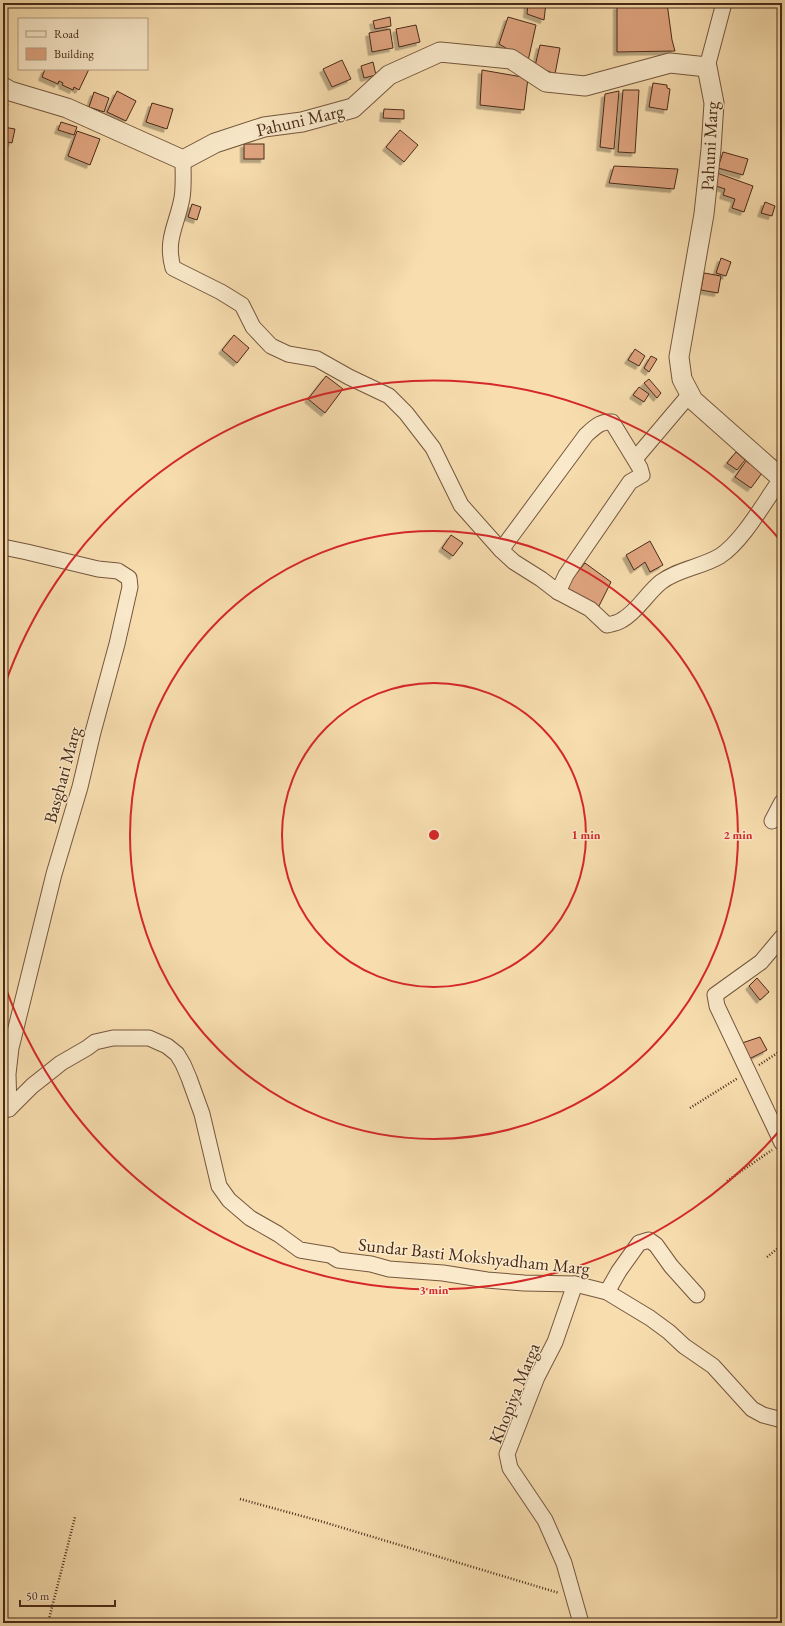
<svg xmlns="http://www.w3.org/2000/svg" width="785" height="1626" viewBox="0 0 785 1626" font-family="'EB Garamond',serif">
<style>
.building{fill:#e0a580;stroke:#492a19;filter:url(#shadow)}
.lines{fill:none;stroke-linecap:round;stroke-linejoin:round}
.minor-casing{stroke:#75573e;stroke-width:17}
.tertiary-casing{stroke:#75573e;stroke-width:21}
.path{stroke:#492a19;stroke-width:2.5;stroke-dasharray:1 2;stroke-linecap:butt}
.minor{stroke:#faeacb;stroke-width:15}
.tertiary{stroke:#faeacb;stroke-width:19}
.ring{fill:none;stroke:#d62828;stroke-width:2}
.labels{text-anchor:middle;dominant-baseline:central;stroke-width:3;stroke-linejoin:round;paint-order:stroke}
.street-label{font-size:18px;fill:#492a19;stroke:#faeacb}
.centre{fill:#d62828;stroke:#faeacb;stroke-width:2}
.ring-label{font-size:12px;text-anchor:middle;font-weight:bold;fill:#d62828;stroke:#faeacb;stroke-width:3;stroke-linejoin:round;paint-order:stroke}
</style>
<defs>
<filter id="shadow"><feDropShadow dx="-3.5" dy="3.5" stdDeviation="0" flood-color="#0004"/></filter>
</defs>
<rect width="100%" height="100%" fill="#f8deaf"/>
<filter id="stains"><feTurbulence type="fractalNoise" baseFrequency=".005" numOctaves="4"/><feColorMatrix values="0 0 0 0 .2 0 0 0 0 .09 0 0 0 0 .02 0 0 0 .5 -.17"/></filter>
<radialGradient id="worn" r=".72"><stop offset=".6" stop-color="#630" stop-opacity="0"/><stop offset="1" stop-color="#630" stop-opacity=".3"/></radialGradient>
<g class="building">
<path d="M528,3h18l-2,17 -17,-6z"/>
<path d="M667,3l5,37 3,11 -58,1v-46z"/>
<path d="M390,17l1,9 -16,3 -2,-8z"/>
<path d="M508,17l28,8 -8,36 -29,-17z"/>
<path d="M416,25l4,17 -21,5 -3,-18z"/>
<path d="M390,29l3,19 -21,4 -3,-19z"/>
<path d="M540,45l20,3 -5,26 -20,-8z"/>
<path d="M342,60l9,19 -19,8 -9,-18z"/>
<path d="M373,62l3,13 -12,3 -3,-12z"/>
<path d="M45,69h44l-10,21 -5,-3 -1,3 -11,-5 1,-2 -4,-2 -1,3 -16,-7z"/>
<path d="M482,70l46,8 -4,32 -44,-5z"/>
<path d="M653,83l14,2v3l3,1 -3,21 -18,-3z"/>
<path d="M623,90h16l-4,63 -17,-1z"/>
<path d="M117,91l19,10 -10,20 -19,-9z"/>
<path d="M619,91l-5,58 -14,-2 5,-53z"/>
<path d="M94,92l15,6 -5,14 -15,-5z"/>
<path d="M3,102l5,2 -5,16z"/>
<path d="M152,103l21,6 -6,20 -21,-7z"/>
<path d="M384,109l20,1v9l-21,-1z"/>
<path d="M61,122l16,5 -3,8 -16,-5z"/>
<path d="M3,127l12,2 -3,14 -9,-2z"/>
<path d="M400,130l18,15 -14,17 -18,-15z"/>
<path d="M77,131l23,8 -10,26 -22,-9z"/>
<rect x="244" y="144" width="20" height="15"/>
<path d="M723,152l25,7 -5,16 -25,-7z"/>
<path d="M614,166l64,3 -4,20 -65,-6z"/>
<path d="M717,173l36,13 -9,26 -12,-4 3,-9 -12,-4 2,-6 -12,-4z"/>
<path d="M765,202l10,4 -3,10 -11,-3z"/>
<path d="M192,204l9,3 -4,13 -9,-3z"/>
<path d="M721,258l10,4 -5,14 -10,-3z"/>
<path d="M704,273l17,3 -3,17 -17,-3z"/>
<path d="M234,335l15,13 -12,15 -15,-13z"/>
<path d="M635,349l10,7 -6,10 -11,-6z"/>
<path d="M651,356l6,3 -8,13 -5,-4z"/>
<path d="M326,376l17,13 -18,24 -17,-14z"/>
<path d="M649,379l12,14 -4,5 -13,-15z"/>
<path d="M639,387l10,7 -5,8 -11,-7z"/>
<path d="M736,452l9,8 -8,10 -10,-7z"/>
<path d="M746,461l16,12 -11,15 -16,-11z"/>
<path d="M451,535l12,8 -10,13 -11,-8z"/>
<path d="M650,541l13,24 -13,7 -5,-10 -11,8 -8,-15z"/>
<path d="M585,563l26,19 -14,28 -33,-22z"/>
<path d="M757,978l12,14 -9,8 -11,-14z"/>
<path d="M760,1037l7,13 -20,10 -5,-17z"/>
<path d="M500,1619l12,3 -1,1h-13z"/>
</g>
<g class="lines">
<g class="minor-casing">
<g id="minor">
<path d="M707,67l17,-64"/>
<path d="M183,160c0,12 1,26 -1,38 -5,27 -17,41 -9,70l48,24 21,13 11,22 18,19 17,8 29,5 32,18 40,19 17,17 27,35 28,57 40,45 13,12 27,17 17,13 32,17 17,16c5,-1 11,-2 15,-5 16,-9 25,-27 39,-38 17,-13 41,-15 59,-26 23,-15 45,-55 61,-77"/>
<path d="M635,459l55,-65"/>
<path d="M3,547l24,5 71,17 20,2 11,7 1,9 -13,57 -24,88 -13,55 -26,87 -43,174 -3,26 1,35"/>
<path d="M501,550l85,-115c9,-8 14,-14 26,-13l28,46 2,7 -12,7 -64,93 -8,17"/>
<path d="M772,821l10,-19"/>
<path d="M782,937l-21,25 -46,33 2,11 65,137"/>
<path d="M3,1109h6l23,-23 29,-23 26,-15 8,-6 18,-4h36l18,8 10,8 6,10 6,14 13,36 17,72 10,14 21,18 28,16 22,16 30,5 8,5 33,4 18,5 54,4 44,7 37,3 51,1 32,8 43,26 19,14 15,14 29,20 39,43 11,6 19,5"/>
<path d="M575,1284l-20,58 -18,35 -30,77 3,14 35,52 19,43 17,60"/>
<path d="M607,1292l12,-21 20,-28 10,-3 7,5 15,21 26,29"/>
</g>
</g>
<g class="tertiary-casing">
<path id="tertiary" d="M3,87l7,4 57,17 116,52 32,-17 49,-16 38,-5 51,-14 36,-33 51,-23 71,7 35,23 39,4 85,-23 37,4 7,36 -3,46 -7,65 -25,143 3,22 11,21 89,79"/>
</g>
<g class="path">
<path d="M759,1065l23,-15"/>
<path d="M690,1108l48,-30"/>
<path d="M727,1181l45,-31"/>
<path d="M767,1257l15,-12"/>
<path d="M240,1499l80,22 239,72"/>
<path d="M48,1623l27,-106"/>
</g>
<use href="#minor" class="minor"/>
<use href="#tertiary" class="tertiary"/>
</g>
<g class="ring">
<circle cx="434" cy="835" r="152"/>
<circle cx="434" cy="835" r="304"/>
<path d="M780 1130A455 455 0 0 1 4 983M4 687A455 455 0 0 1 780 540"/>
</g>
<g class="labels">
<g class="street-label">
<text transform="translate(300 120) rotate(-13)">Pahuni Marg</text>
<text transform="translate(709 146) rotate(-87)">Pahuni Marg</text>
<text transform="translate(62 775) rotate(-75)">Basghari Marg</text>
<text transform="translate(474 1256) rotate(6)">Sundar Basti Mokshyadham Marg</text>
<text transform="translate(514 1393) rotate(-68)">Khopiya Marga</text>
</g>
</g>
<circle cx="434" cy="835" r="6" class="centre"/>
<g class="ring-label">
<text x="586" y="839">1 min</text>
<text x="738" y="839">2 min</text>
<text x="434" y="1294">3 min</text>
</g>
<rect width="785" height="1626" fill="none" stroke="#f8deaf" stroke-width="16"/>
<rect x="4" y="4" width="777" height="1618" fill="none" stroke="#492a19" stroke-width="2"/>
<rect x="8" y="8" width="769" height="1610" fill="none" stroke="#492a19"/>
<rect x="18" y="18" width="130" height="52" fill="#faeacb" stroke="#b39d84"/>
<rect x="26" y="31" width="20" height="6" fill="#faeacb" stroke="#b39d84"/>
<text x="54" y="38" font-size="12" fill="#492a19">Road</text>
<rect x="26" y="48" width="20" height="12" fill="#e0a580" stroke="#b39d84"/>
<text x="54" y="58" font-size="12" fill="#492a19">Building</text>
<path d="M20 1600v6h95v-6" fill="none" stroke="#492a19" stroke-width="2"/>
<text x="26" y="1600" font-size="12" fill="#492a19" stroke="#faeacb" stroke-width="3" paint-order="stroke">50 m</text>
<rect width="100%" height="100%" filter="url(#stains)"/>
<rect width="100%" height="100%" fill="url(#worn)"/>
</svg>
